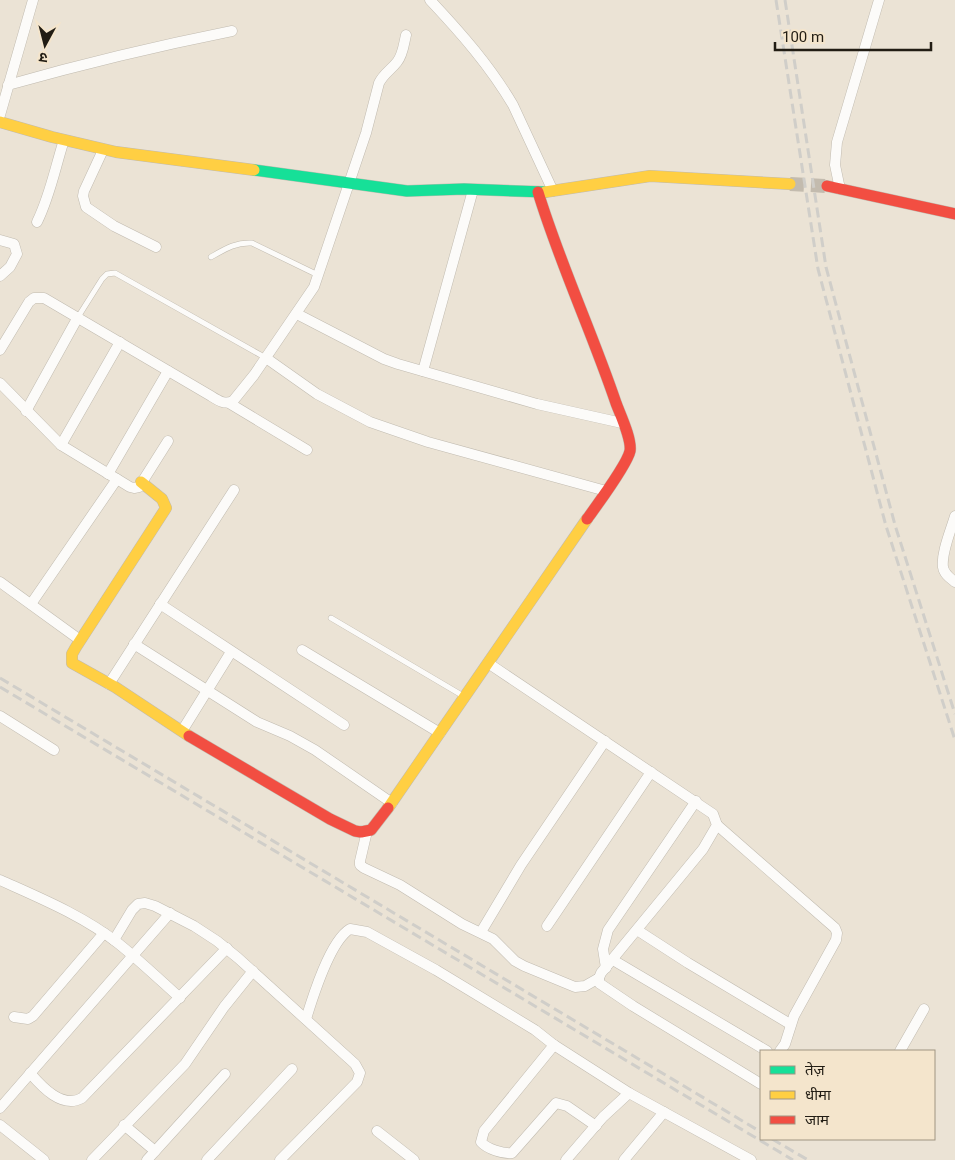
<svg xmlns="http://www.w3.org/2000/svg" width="955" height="1160" viewBox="0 0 955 1160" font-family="Roboto,'Noto Sans Devanagari',sans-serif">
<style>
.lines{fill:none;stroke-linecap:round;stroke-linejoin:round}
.secondary-tunnel{stroke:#c3bbae;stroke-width:14;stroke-dasharray:14 7;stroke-linecap:butt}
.lane-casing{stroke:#c1bbb0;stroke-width:6}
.street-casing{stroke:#c1bbb0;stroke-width:11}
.fast-casing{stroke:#c1bbb0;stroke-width:12}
.slow-casing{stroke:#c1bbb0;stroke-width:12}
.jam-casing{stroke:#c1bbb0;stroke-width:12}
.lane{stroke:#fcfbf9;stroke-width:5}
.street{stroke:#fcfbf9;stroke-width:10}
.fast{stroke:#16e098;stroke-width:11}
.slow{stroke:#ffcf43;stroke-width:11}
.jam{stroke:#f24e42;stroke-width:11}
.rail{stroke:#d0cec9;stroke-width:3;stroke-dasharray:10 5;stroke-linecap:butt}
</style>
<rect width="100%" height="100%" fill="#ebe3d5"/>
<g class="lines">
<path class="secondary-tunnel" d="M790,184l37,2"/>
<g class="lane-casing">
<g id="lane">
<path d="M211,257c14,-8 25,-15 41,-14l66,32"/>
<path d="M78,317l24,-38 5,-5 8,-1 151,85"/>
<path d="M331,618l134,79"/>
</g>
</g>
<g class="street-casing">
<g id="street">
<path d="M430,0c31,33 60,66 83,105l40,86"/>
<path d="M8,85c74,-21 149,-39 224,-54"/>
<path d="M0,115l33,-115"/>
<path d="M103,150l-19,41 -1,5 3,11 28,19 42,21"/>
<path d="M840,189l-5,-24 2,-23 42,-142"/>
<path d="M37,222c13,-26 18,-54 27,-82"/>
<path d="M0,240l14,4 3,10 -7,13 -10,9"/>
<path d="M297,314l87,45 14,5 139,40 85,19"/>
<path d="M0,350l29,-48 5,-4h10l167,98c8,5 14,9 22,5l21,-26 60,-88 52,-154 13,-50c5,-10 12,-13 18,-21 6,-7 7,-19 9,-27"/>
<path d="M266,358l51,36 53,28 58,20 178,49"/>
<path d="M423,371l50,-181"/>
<path d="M0,383l61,62 69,42 4,1 5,-1 29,-46"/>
<path d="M229,403l78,47"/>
<path d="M26,411l52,-94"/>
<path d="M61,445l59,-103"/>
<path d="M108,474l60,-103"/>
<path d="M955,516c-4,14 -14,37 -12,51 1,7 7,11 12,15"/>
<path d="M0,582l80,58"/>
<path d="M31,604l86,-125"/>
<path d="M160,604l184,121"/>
<path d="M134,644l123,78 33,14 25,14 77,53"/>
<path d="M302,650l138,83"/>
<path d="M488,663l225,151 4,11 -14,24 -102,124 -2,5v5l34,23 128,78"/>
<path d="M109,684l125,-194"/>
<path d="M0,716l54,34"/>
<path d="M182,731l49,-79"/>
<path d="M717,825l118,103 2,5 -1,7 -42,76 -9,28 -5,7"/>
<path d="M367,831l-7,30v4l4,3 36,17 62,39 31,15 22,22 9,5 51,21 10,-1 14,-8"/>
<path d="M0,880c40,18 84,36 119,64 21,17 41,36 61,54"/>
<path d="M547,926l104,-154"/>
<path d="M637,930l51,33 102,61"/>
<path d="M481,932l40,-67 84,-124"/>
<path d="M114,940l18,-30 6,-6 7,-1 10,3 39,20 23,15 21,17 117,106 5,9 -3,9 -77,78"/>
<path d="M613,960l154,91"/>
<path d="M606,968l-3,-19 5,-19 88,-129"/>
<path d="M14,1017l14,2 5,-3 71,-83"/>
<path d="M306,1019c7,-23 24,-78 44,-90l17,3 69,38 99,60 19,15 75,48 122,67"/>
<path d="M554,1045l-70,86 -3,11c6,7 22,12 31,11l44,-50 11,3 29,20"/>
<path d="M900,1051l24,-42"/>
<path d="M30,1073c12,14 32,36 52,25l145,-150"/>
<path d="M0,1108l170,-195"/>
<path d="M0,1125l44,35"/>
<path d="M124,1125l31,26"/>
<path d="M377,1131l37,29"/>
<path d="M92,1160l93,-96 39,-57 29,-36"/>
<path d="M147,1160l78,-86"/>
<path d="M207,1160l85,-91"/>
<path d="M566,1160l37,-43 26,-24"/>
<path d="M624,1160l40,-48"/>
</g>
</g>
<g class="fast-casing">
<path id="fast" d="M254,170l153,21 57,-2 81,3"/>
</g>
<g class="slow-casing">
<g id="slow">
<path d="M0,122l52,15 64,15 138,18"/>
<path d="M545,192l105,-16 140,8"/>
<path d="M141,482l21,17 4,9 -90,139 -4,7v9l43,24 74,49"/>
<path d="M388,808l199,-289"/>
</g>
</g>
<g class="jam-casing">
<g id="jam">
<path d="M827,186l128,28"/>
<path d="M538,192c22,72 54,140 78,211 4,11 16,36 14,48 -3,14 -33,54 -43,68"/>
<path d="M189,736l141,83 25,12 6,1 10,-2 17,-22"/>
</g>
</g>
<use href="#lane" class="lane"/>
<use href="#street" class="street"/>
<use href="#fast" class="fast"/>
<use href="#slow" class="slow"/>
<use href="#jam" class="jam"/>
<g class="rail">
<path d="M776,0l42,269 68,257 69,214"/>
<path d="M785,0l41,267 69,258 60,189"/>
<path d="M0,678l761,454"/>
<path d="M0,687l793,473"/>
<path d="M772,1139l36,21"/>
</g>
</g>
<rect x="760" y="1050" width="175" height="90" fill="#f4e5cc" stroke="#a09582"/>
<rect x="770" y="1066" width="25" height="8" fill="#16e098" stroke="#a09582"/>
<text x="805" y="1075" font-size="15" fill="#221d14">तेज़</text>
<rect x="770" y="1091" width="25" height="8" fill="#ffcf43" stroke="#a09582"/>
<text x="805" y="1100" font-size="15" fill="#221d14">धीमा</text>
<rect x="770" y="1116" width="25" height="8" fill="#f24e42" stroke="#a09582"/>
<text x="805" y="1125" font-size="15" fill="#221d14">जाम</text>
<g transform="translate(45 45) rotate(187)" stroke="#f4e5cc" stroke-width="4" paint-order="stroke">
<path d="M0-4L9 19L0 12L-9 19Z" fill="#221d14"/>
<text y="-8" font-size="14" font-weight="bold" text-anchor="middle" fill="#221d14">उ</text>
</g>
<path d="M775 42v8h156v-8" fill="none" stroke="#221d14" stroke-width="2.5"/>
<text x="782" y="42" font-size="15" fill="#221d14" stroke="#f4e5cc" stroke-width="4" paint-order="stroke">100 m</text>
</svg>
